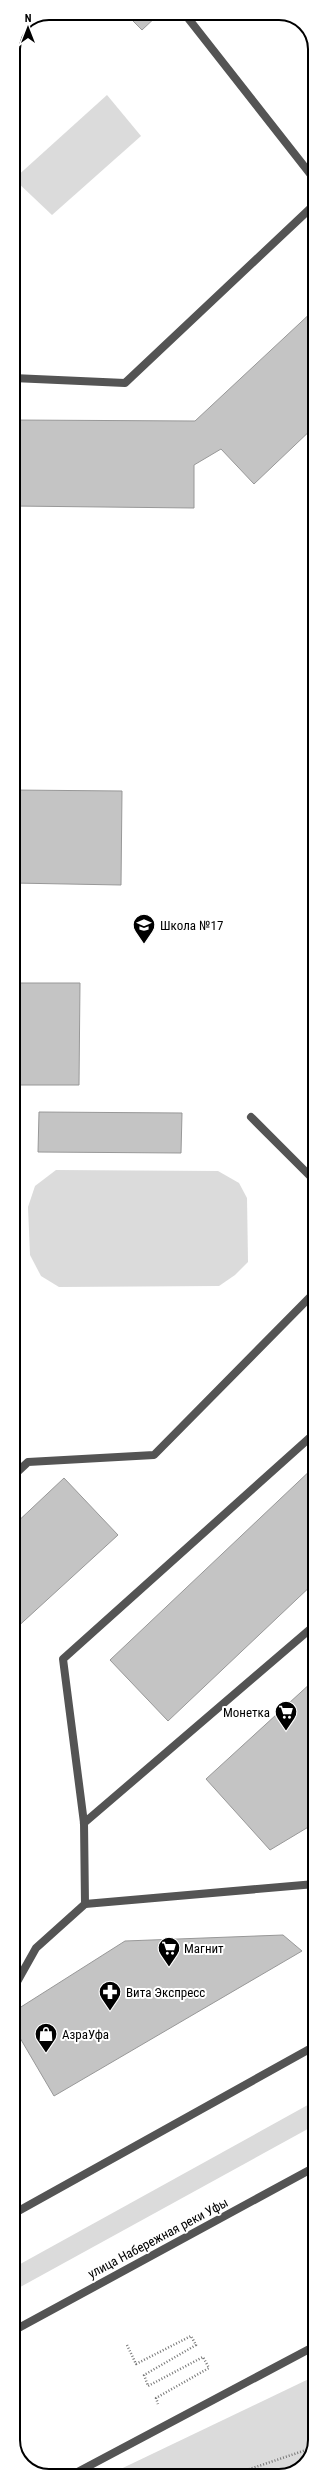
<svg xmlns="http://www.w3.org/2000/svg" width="328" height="2489" viewBox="0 0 328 2489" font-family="'Roboto Condensed',sans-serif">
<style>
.green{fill:#dbdbdb}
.building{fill:#c4c4c4;stroke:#989898}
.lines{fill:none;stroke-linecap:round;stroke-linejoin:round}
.path{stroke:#767676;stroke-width:2.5;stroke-dasharray:1 2;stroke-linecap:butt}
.service{stroke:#545454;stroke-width:8}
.tertiary{stroke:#545454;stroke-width:8}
.labels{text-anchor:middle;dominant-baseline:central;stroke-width:4;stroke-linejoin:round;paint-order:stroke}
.poi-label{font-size:13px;fill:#000;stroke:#fff;text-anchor:start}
.street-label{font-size:13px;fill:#000;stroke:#fff}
.rim{fill:none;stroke:#000;stroke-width:2}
</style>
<rect width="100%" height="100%" fill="#fff"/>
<g class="green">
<path d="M107,95l34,41 -89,79 -38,-36z"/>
<path d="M56,1170l162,1 21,12 8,15 1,64 -13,13 -16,11 -160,1 -18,-11 -11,-21 -2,-48 7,-21z"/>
<path d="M315,2101v24l-302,166v-23z"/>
<path d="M315,2376v64l-9,24 -24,12h-176z"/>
</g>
<g class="building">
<path d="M125,13h35l-18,17z"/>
<path d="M315,309v117l-61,58 -33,-35 -27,16v43l-181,-2v-86l182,1z"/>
<path d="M13,790l109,1 -1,94 -108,-2z"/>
<path d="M13,983h67l-1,102h-66z"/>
<path d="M39,1112l143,1 -1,40 -143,-1z"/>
<path d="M315,1466v116l-147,139 -58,-61z"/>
<path d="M64,1478l54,57 -105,96v-105z"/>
<path d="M312,1682l3,3v138l-45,27 -64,-71z"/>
<path d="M283,1935l19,16 -248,145 -41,-70v-14l112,-71z"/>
</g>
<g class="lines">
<g class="path">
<path d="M127,2345l9,19 55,-28 5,9 -52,30 4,11 55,-29 6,11 -53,30 2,6"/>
<path d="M229,2476l83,-28"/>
</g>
<g class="service">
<path d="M184,13l131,167"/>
<path d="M13,378l112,5 190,-179"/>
<path d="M251,1117l64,64"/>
<path d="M13,1476l15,-14 126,-7 159,-161 2,2"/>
<path d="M84,1823l231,-198"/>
<path d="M85,1904l230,-20"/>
<path d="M13,1989l23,-41 49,-44 -1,-81 -21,-164 252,-226"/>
<path d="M13,2214l302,-168"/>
<path d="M70,2476l245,-130"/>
</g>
<path class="tertiary" d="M13,2331l302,-164"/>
</g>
<defs>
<g id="school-pin" transform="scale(1.15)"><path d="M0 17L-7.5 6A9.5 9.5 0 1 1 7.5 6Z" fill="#000" stroke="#fff"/><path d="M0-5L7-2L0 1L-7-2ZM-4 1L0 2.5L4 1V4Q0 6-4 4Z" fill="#fff"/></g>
<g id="supermarket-pin" transform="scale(1.15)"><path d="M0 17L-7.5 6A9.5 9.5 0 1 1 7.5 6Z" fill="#000" stroke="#fff"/><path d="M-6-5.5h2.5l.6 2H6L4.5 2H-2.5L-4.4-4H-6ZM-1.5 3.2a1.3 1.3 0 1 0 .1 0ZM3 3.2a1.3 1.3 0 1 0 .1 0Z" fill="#fff"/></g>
<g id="pharmacy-pin" transform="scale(1.15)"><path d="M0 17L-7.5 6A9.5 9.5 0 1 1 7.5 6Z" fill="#000" stroke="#fff"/><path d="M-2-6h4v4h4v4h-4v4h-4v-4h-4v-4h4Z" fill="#fff"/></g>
<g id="shop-pin" transform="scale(1.15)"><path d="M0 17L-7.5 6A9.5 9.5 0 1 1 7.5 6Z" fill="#000" stroke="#fff"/><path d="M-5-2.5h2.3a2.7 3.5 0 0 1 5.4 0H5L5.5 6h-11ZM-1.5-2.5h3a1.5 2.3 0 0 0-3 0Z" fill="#fff"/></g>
</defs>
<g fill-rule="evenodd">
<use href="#school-pin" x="144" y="925"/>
<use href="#supermarket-pin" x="286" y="1712"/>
<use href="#supermarket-pin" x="169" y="1948"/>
<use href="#pharmacy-pin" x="110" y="1992"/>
<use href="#shop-pin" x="46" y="2034"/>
</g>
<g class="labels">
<g class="poi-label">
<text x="160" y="925">Школа №17</text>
<text x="270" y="1712" text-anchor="end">Монетка</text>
<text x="184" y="1948">Магнит</text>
<text x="126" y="1992">Вита Экспресс</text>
<text x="62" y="2034">АзраУфа</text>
</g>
<g class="street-label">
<text transform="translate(158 2238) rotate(-28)">улица Набережная реки Уфы</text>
</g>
</g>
<path d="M0 0H328V2489H0ZM49 20H279A29 29 0 0 1 308 49V2440A29 29 0 0 1 279 2469H49A29 29 0 0 1 20 2440V49A29 29 0 0 1 49 20Z" fill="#fff" fill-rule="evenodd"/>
<path class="rim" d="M49 20H279A29 29 0 0 1 308 49V2440A29 29 0 0 1 279 2469H49A29 29 0 0 1 20 2440V49A29 29 0 0 1 49 20Z"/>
<g transform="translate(28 28)" stroke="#ffffff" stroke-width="3" paint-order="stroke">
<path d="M0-3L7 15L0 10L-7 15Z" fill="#000000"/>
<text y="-6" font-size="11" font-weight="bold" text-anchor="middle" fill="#000000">N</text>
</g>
</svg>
